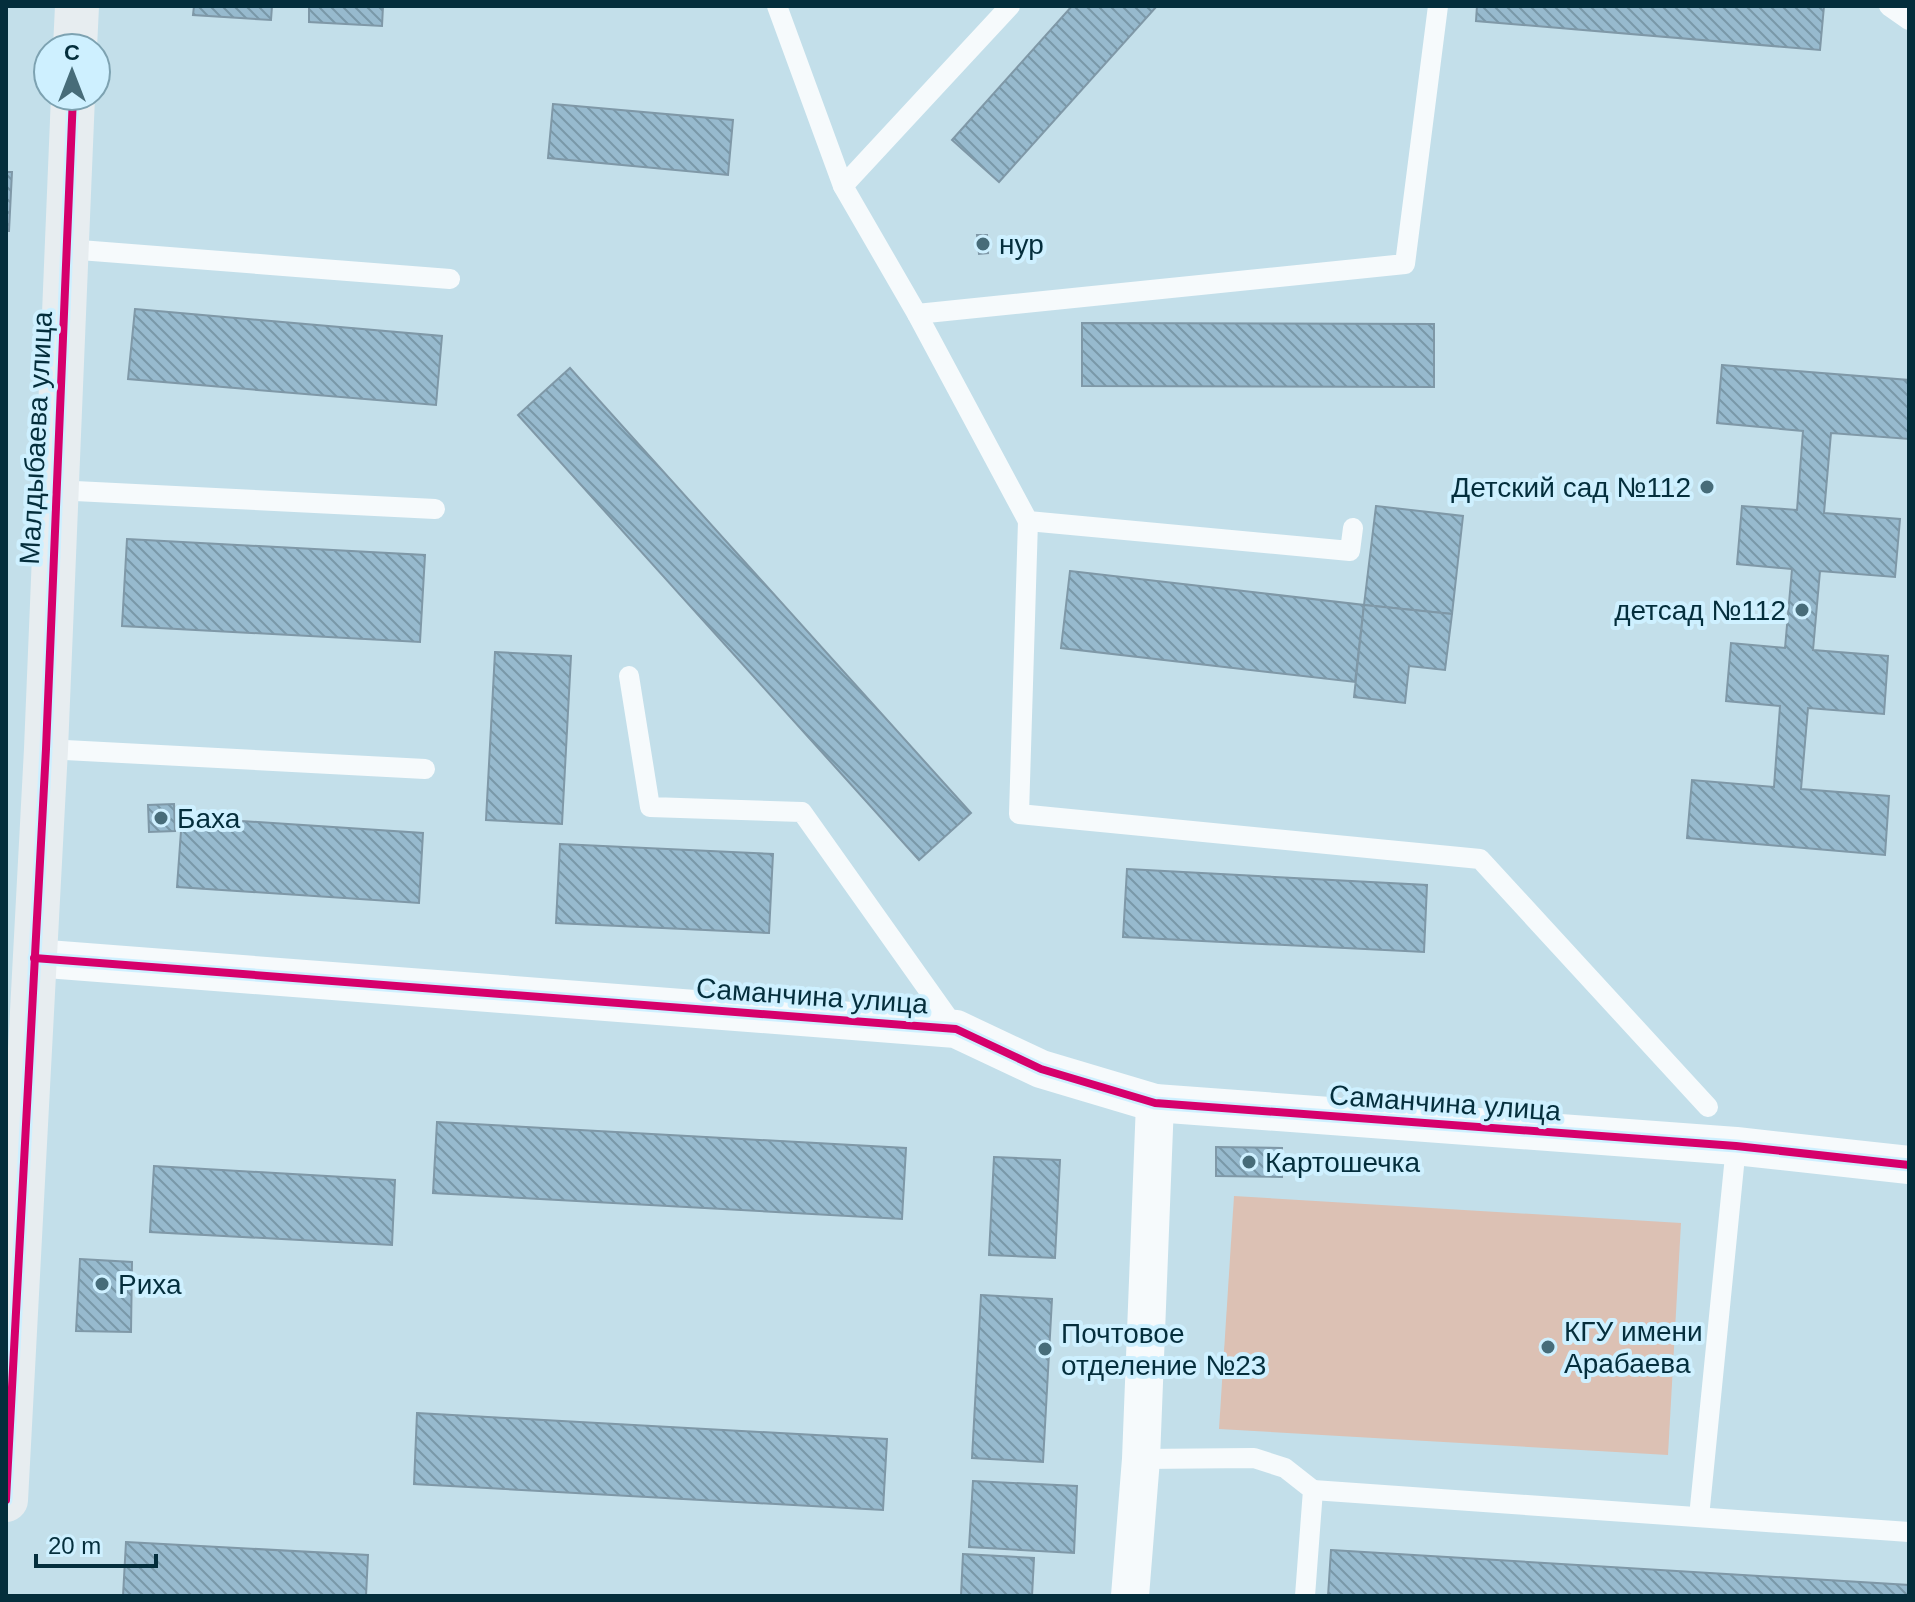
<svg xmlns="http://www.w3.org/2000/svg" width="1915" height="1602" viewBox="0 0 1915 1602" font-family="Arial,sans-serif">
<style>
.park{fill:#dcc1b4}
.building{fill:url(#building-back-hatch);stroke:#7f98a7;stroke-width:2}
.lines{fill:none;stroke-linecap:round;stroke-linejoin:round}
.lane{stroke:#f6fafc;stroke-width:20}
.street{stroke:#f6fafc;stroke-width:38}
.secondary{stroke:#e7edf0;stroke-width:44}
.cycleway-casing{stroke:#cef0ff;stroke-width:13}
.cycleway{stroke:#d6006c;stroke-width:8}
.poi-dot{fill:#476c79;stroke:#cef0ff;stroke-width:3}
.labels{text-anchor:middle;dominant-baseline:central;stroke-width:8;stroke-linejoin:round;paint-order:stroke}
.poi-label{font-size:28px;fill:#042e3c;stroke:#cef0ff;text-anchor:start}
.street-label{font-size:28px;fill:#042e3c;stroke:#cef0ff}
</style>
<defs>
<pattern id="building-back-hatch" width="6" height="6" patternUnits="userSpaceOnUse" patternTransform="scale(2)"><rect width="6" height="6" fill="#97bace"/><path d="M-1 5l2 2M0 0l6 6M5-1l2 2" fill="none" stroke="#7998a8"/></pattern>
</defs>
<rect width="100%" height="100%" fill="#c3dfea"/>
<path class="park" d="M1234,1196l447,27 -13,232 -449,-26z"/>
<g class="building">
<path d="M194,6h78l-1,14 -78,-5z"/>
<path d="M309,6h74l-1,20 -73,-4z"/>
<path d="M1072,6h85l-158,176 -47,-42z"/>
<path d="M1477,6h347l-4,44 -344,-29z"/>
<path d="M553,104l180,16 -5,55 -180,-17z"/>
<path d="M6,172h6l-3,59h-3z"/>
<path d="M977,235h10l1,18 -9,1z"/>
<path d="M135,309l307,27 -6,69 -308,-26z"/>
<path d="M1082,323l352,1v63l-352,-1z"/>
<path d="M1722,365l187,15v59l-78,-6 -7,80 76,6 -5,58 -75,-6 -7,79 75,6 -4,58 -76,-6 -7,81 88,7 -4,59 -198,-17 5,-58 82,7 6,-81 -54,-5 5,-58 54,5 7,-79 -55,-5 5,-58 55,4 6,-79 -86,-8z"/>
<path d="M570,368l401,445 -52,47 -401,-445z"/>
<path d="M1376,506l87,10 -11,98 -88,-9z"/>
<path d="M127,539l298,16 -5,87 -298,-16z"/>
<path d="M1070,571l294,34 -9,77 -294,-34z"/>
<path d="M1364,605l88,9 -7,56 -36,-4 -4,37 -51,-6z"/>
<path d="M495,652l76,4 -9,168 -76,-4z"/>
<path d="M174,804l1,27 -26,1 -1,-27z"/>
<path d="M182,817l241,16 -4,70 -242,-16z"/>
<path d="M560,844l213,10 -4,79 -213,-10z"/>
<path d="M1127,869l300,16 -3,67 -301,-15z"/>
<path d="M437,1122l469,26 -4,71 -469,-26z"/>
<path d="M1216,1147l66,1v29l-66,-1z"/>
<path d="M994,1157l66,3 -5,98 -66,-3z"/>
<path d="M154,1166l241,14 -3,65 -242,-13z"/>
<path d="M80,1259l52,3 -1,70 -55,-1z"/>
<path d="M981,1295l71,4 -9,163 -71,-4z"/>
<path d="M417,1413l470,26 -4,71 -469,-26z"/>
<path d="M973,1481l104,5 -3,67 -105,-6z"/>
<path d="M126,1542l242,13 -2,41h-243z"/>
<path d="M1331,1550l578,35v11h-581z"/>
<path d="M963,1554l71,4 -2,38h-71z"/>
</g>
<g class="lines">
<g class="lane">
<path d="M777,6l66,180 74,128 111,207 322,30 3,-23"/>
<path d="M1889,6l20,14"/>
<path d="M843,186l167,-180"/>
<path d="M67,249l383,30"/>
<path d="M917,314l488,-50 33,-258"/>
<path d="M55,490l380,19"/>
<path d="M1028,521l-9,293 461,45 228,248"/>
<path d="M629,676l21,131 152,5 154,217"/>
<path d="M46,749l379,20"/>
<path d="M1141,1459l113,-1 31,10 28,22 -8,106"/>
<path d="M1313,1490l596,42"/>
<path d="M1699,1517l37,-371"/>
</g>
<g class="street">
<path d="M34,958l922,71 85,40 114,34 581,43 173,19"/>
<path d="M1130,1596l11,-137 14,-356"/>
</g>
<g class="secondary">
<path d="M75,48l2,-42"/>
<path d="M6,1500l40,-751 27,-653"/>
</g>
<g class="cycleway-casing">
<g id="cycleway">
<path d="M34,958l922,71 85,40 114,34 581,43 173,19"/>
<path d="M6,1500l40,-751 27,-653"/>
</g>
</g>
<use href="#cycleway" class="cycleway"/>
</g>
<g class="poi-dot">
<circle cx="983" cy="244" r="8"/>
<circle cx="1707" cy="487" r="8"/>
<circle cx="1802" cy="610" r="8"/>
<circle cx="161" cy="818" r="8"/>
<circle cx="1249" cy="1162" r="8"/>
<circle cx="102" cy="1284" r="8"/>
<circle cx="1548" cy="1347" r="8"/>
<circle cx="1045" cy="1349" r="8"/>
</g>
<g class="labels">
<g class="poi-label">
<text x="999" y="244">нур</text>
<text x="1691" y="487" text-anchor="end">Детский сад №112</text>
<text x="1786" y="610" text-anchor="end">детсад №112</text>
<text x="177" y="818">Баха</text>
<text x="1265" y="1162">Картошечка</text>
<text x="118" y="1284">Риха</text>
<text x="1564" y="1331">КГУ имени<tspan x="1564" dy="32">Арабаева</tspan></text>
<text x="1061" y="1333">Почтовое<tspan x="1061" dy="32">отделение №23</tspan></text>
</g>
<g class="street-label">
<text transform="translate(36 438) rotate(-87)">Малдыбаева улица</text>
<text transform="translate(812 996) rotate(4)">Саманчина улица</text>
<text transform="translate(1445 1103) rotate(4)">Саманчина улица</text>
</g>
</g>
<rect width="1915" height="1602" fill="none" stroke="#042e3c" stroke-width="16"/>
<g transform="translate(72 72)"><circle r="38" fill="#cef0ff" stroke="#7da2b1" stroke-width="2"/>
<path d="M0-6L14 30L0 20L-14 30Z" fill="#476c79"/>
<text y="-12" font-size="22" font-weight="bold" text-anchor="middle" fill="#042e3c">С</text>
</g>
<path d="M36 1554v12h120v-12" fill="none" stroke="#042e3c" stroke-width="4"/>
<text x="48" y="1554" font-size="24" fill="#042e3c" stroke="#cef0ff" stroke-width="6" paint-order="stroke">20 m</text>
</svg>
